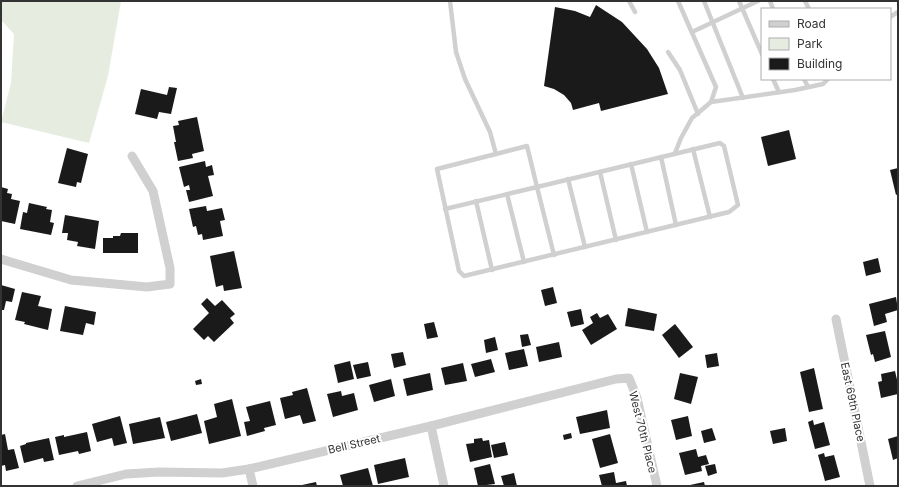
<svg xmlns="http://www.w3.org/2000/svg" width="899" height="487" viewBox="0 0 899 487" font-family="Inter,sans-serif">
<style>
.green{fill:#e6ecdf}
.building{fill:#1a1a1a}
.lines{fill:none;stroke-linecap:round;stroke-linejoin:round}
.service{stroke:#d0d0d0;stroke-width:4.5}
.minor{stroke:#d0d0d0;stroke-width:9}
.labels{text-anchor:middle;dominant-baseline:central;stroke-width:4;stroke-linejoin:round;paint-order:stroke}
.street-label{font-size:11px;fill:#333;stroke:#fff}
</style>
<rect width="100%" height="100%" fill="#fff"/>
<path class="green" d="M1,1h120l-13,75 -19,67 -88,-21 10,-39 3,-49 -13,-14z"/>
<g class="building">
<path d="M596,5l26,17 25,27 12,19 9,26 -67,17 -2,-8 -26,7 -2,-7 -7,-8 -10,-6 -10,-3 11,-79 20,4 15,6z"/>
<path d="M169,87l8,1 -6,26 -12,-2 -2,7 -22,-5 6,-25 26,6z"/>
<path d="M197,117l7,34 -12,3 1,4 -15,3 -4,-19h2l-3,-16 6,-1 -1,-4z"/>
<path d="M789,130l7,29 -28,7 -7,-29z"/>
<path d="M67,148l21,6 -7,29 -4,-1 -1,5 -18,-4z"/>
<path d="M205,161l1,6 6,-2 2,10 -6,1 5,20 -24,6 -3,-12h4l-1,-5 -5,2 -5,-20z"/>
<path d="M898,168v26l-2,1 -6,-25z"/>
<path d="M1,187l7,2 -1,4 5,1 -1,5 9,2 -5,23 -14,-3z"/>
<path d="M29,203l18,4 -1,2 6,1 -2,12 4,1 -3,12 -31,-6 3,-17 4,1z"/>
<path d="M206,206l1,5 15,-3 3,12 -5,1 3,15 -20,4 -1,-6 -4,1 -2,-9 -3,1 -4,-18z"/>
<path d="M65,215l34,6 -4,28 -18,-3 1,-4 -11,-2 1,-7h-6z"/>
<path d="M121,233h17v20h-35v-15h10v-2h7z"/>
<path d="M234,251l8,37 -18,3 -1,-6 -7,2 -6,-31z"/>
<path d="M878,258l3,14 -15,4 -3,-14z"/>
<path d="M1,285l14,4 -3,13 -6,-1 -2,9h-3z"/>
<path d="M553,287l4,16 -12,3 -4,-16z"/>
<path d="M22,292l19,4 -3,10 14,3 -4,21 -24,-6 1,-2 -10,-2z"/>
<path d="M896,297l2,13 -13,4 2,8 -13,4 -5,-22z"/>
<path d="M207,298l8,8 7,-6 13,14 -5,4 4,5 -20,19 -6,-6 -4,4 -11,-11 16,-16 -8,-9z"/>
<path d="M65,306l31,6 -2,13 -8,-2 -3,12 -23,-4z"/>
<path d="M628,308l29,6 -3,17 -29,-5z"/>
<path d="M581,309l3,15 -13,3 -4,-15z"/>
<path d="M597,313l3,5 8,-4 9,15 -26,16 -9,-15 11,-7 -3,-6z"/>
<path d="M434,322l4,15 -11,2 -3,-15z"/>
<path d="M675,324l18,23 -14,11 -17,-23z"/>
<path d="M885,331l6,26 -16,5 -2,-8 -2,1 -5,-20z"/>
<path d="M528,334l3,11 -9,2 -2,-12z"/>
<path d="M495,337l3,13 -12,3 -2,-13z"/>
<path d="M559,342l3,15 -23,5 -3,-15z"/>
<path d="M524,349l4,17 -19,4 -4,-17z"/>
<path d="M403,352l3,13 -12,3 -3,-14z"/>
<path d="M717,353l2,13 -12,2 -2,-13z"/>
<path d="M491,359l4,13 -20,5 -4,-13z"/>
<path d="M350,361l4,18 -16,4 -4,-18z"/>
<path d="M368,362l3,14 -14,3 -4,-14z"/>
<path d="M463,363l4,18 -22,4 -4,-17z"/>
<path d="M814,368l9,41 -14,3 -9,-40z"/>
<path d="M895,371l3,13v10l-17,4 -3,-16 4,-1 -1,-7z"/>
<path d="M430,373l3,17 -26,6 -4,-17z"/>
<path d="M680,373l18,4 -7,27 -17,-5z"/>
<path d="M201,379l1,5 -6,1 -1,-4z"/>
<path d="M391,379l4,17 -21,6 -5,-17z"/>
<path d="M307,388l9,33 -13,3 -3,-9 -15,4 -5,-21 13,-3 -1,-3z"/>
<path d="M341,391l1,5 12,-3 4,17 -25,7 -6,-23z"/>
<path d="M232,399l9,37 -32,8 -5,-23 13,-4 -3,-13z"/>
<path d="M270,401l6,24 -12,3 1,3 -18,5 -3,-14 6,-1 -4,-14z"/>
<path d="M607,410l3,18 -30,6 -4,-17z"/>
<path d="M197,414l5,19 -31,8 -5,-19z"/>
<path d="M120,416l7,27 -13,3 -2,-8 -15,4 -5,-18z"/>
<path d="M688,416l4,20 -16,4 -5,-20z"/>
<path d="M160,417l5,21 -32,6 -4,-20z"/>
<path d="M813,420l1,5 10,-3 6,23 -15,4 -7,-27z"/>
<path d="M712,428l4,12 -12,3 -3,-12z"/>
<path d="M785,428l2,13 -14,3 -3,-13z"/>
<path d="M87,432l4,19 -12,3 -1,-3 -19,4 -4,-18 9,-2v2z"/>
<path d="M571,433l1,5 -8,2 -1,-5z"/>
<path d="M5,434l3,16 6,-1 5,19 -13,3 -1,-6 -4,1v-31z"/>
<path d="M610,434l8,29 -18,5 -8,-29z"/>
<path d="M898,436v22l-5,2 -5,-21z"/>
<path d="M49,438l5,22 -10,2 -1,-4 -19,5 -4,-17 6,-2v-1z"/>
<path d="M482,438l1,3 6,-1 3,17 -22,5 -4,-18 8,-1v-4z"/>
<path d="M505,442l3,13 -14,3 -3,-13z"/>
<path d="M696,449l2,8 8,-2 3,9 -8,2 1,5 -17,4 -6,-22z"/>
<path d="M824,453l1,4 9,-2 6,22 -15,4 -7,-26z"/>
<path d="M405,458l4,19 -31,7 -4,-19z"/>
<path d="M490,464l5,20 -17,2 -4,-18z"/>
<path d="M715,464l2,9 -9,3 -3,-10z"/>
<path d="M368,468l5,18h-30l-3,-11z"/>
<path d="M614,472l2,11 10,-2 1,5h-25l-3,-11z"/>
<path d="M514,473l3,13h-13l-3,-10z"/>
<path d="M316,482l1,4h-15v-1z"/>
<path d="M704,482l1,4h-15v-1z"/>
</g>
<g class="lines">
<g class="service">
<path d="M450,1l6,51 9,27 25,53 6,22"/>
<path d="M629,1l6,11"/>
<path d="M704,1l39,97"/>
<path d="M739,1l23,53"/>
<path d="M770,1l3,8"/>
<path d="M805,1l4,8"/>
<path d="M890,17l8,-5"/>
<path d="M692,32l66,-31"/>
<path d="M668,52l12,18 18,44"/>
<path d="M773,79l6,13"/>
<path d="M804,79l4,8"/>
<path d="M711,102l84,-12 28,-6 5,-5"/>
<path d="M720,143l4,3 14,59 -9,7 -265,64 -5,-5 -22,-102 90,-23 10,41z"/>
<path d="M693,149l17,68"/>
<path d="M675,153l6,-15 11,-20 19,-16 5,-15 -38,-86"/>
<path d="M661,157l15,68"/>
<path d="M631,164l16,68"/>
<path d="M600,172l16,68"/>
<path d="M568,179l17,68"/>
<path d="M507,194l17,68"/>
<path d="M476,201l16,69"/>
<path d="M445,209l92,-22 17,68"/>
</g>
<g class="minor">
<path d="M1,259l70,21 76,7 23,-3v-16l-17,-77 -21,-35"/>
<path d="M836,319l34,167"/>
<path d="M431,426l13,60"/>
<path d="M249,469l4,17"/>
<path d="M77,486l49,-12 33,-2 63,1 27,-4 182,-43 185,-47 13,-1 8,20 20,88"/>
</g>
</g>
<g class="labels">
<g class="street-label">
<text transform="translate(853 402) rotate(78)">East 69th Place</text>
<text transform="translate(643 432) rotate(76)">West 70th Place</text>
<text transform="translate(354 444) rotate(-13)">Bell Street</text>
</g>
</g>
<rect width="899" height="487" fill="none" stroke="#333333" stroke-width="4"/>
<rect x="761" y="8" width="130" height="72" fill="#ffffff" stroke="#adadad"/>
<rect x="769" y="21" width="20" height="6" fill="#d0d0d0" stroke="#adadad"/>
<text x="797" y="28" font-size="12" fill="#333333">Road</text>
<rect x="769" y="38" width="20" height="12" fill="#e6ecdf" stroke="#adadad"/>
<text x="797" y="48" font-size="12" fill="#333333">Park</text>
<rect x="769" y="58" width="20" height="12" fill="#1a1a1a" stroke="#adadad"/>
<text x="797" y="68" font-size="12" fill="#333333">Building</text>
</svg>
